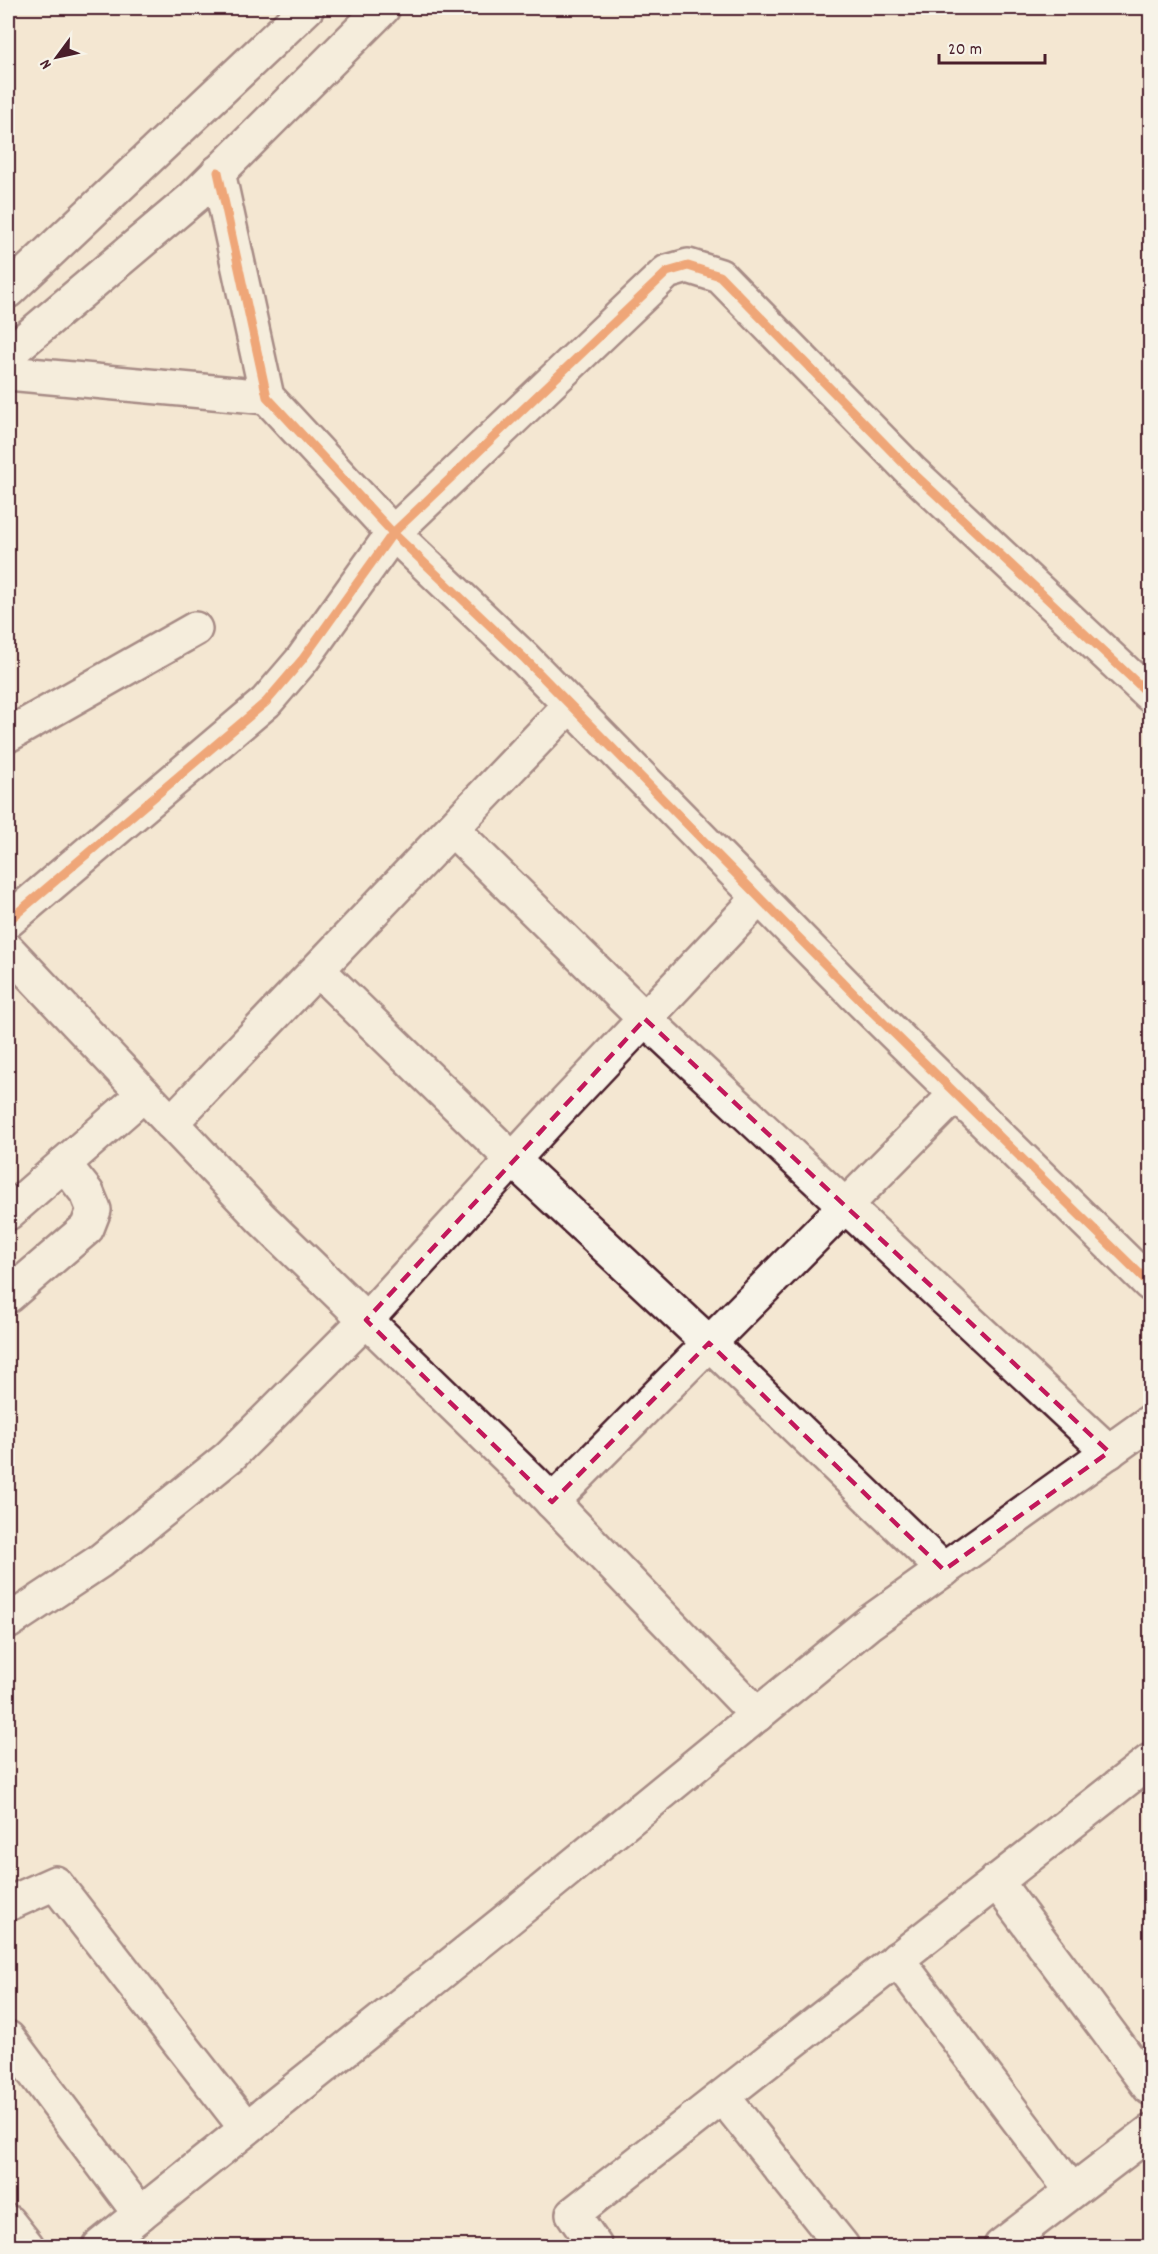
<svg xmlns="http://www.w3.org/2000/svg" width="1158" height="2254" viewBox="0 0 1158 2254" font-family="Dekko,sans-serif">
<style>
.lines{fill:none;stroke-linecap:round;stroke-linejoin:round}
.minor-casing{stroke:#4a1f2b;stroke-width:38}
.minor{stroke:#f7f3e8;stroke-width:33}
.cycleway-casing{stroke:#f7f3e8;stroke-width:13}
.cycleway{stroke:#e8590c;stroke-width:9}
.marked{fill:none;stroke:#c2185b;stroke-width:4.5;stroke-dasharray:12 8;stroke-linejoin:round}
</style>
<rect width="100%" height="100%" fill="#f4e7d2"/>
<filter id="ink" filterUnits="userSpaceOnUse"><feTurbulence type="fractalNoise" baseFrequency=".0167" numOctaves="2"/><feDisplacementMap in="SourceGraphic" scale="12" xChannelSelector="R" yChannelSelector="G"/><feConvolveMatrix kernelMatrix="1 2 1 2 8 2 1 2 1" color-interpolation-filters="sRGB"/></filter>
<g filter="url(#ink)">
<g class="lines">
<g class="minor-casing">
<g id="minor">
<path d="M218,172l49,225 126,136 132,126 330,336 295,289"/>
<path d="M8,291l299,-283"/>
<path d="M8,354l186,-157 189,-189"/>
<path d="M8,373l259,24"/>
<path d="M8,735l187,-106"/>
<path d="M452,829l193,190 464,433"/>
<path d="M8,921l258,-219 36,-42 91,-127 274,-261 21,-6 32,10 191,195 239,224"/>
<path d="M8,950l252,267 274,266 223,232"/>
<path d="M318,970l195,190 196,183 235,227"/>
<path d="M171,1123l399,-418"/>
<path d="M8,1213l136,-119"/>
<path d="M8,1296l79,-68 7,-18 -7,-17 -23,-29"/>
<path d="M552,1502l404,-408"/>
<path d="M8,1622l92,-61 129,-104 137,-137 190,-207 203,-215"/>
<path d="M996,1881l154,207"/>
<path d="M8,1904l47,-21 191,245"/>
<path d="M897,1959l175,232"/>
<path d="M8,2038l132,176"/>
<path d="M723,2097l119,149"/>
<path d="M8,2222l19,24"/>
<path d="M100,2246l403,-323 366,-300 281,-201"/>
<path d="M595,2246l-22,-32 577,-453"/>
<path d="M1001,2246l149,-114"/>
</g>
</g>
<use href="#minor" class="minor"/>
<g class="cycleway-casing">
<g id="cycleway">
<path d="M218,172l49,225 126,136 132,126 330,336 295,289"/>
<path d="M8,921l258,-219 36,-42 91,-127 274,-261 21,-6 32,10 191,195 239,224"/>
</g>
</g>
<use href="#cycleway" class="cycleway"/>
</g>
</g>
<path d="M0 0H1158V2254H0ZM645,1019l464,433 -165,118 -235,-227 -157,159 -186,-182z" fill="#f4e7d2" fill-opacity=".55" fill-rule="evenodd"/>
<path class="marked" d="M645,1019l464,433 -165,118 -235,-227 -157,159 -186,-182z"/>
<rect width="1158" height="2254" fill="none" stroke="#f7f3e8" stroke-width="30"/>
<rect x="15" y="15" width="1128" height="2224" fill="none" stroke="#4a1f2b" stroke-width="2" filter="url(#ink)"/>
<g transform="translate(57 57) rotate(237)" stroke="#f7f3e8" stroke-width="4.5" paint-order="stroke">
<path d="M0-4.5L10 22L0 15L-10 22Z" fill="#4a1f2b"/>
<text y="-9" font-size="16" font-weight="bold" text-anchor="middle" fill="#4a1f2b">N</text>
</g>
<path d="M939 54v9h106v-9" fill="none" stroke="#4a1f2b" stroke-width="3"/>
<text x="948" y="54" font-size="18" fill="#4a1f2b" stroke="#f7f3e8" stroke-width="4.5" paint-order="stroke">20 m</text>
</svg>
